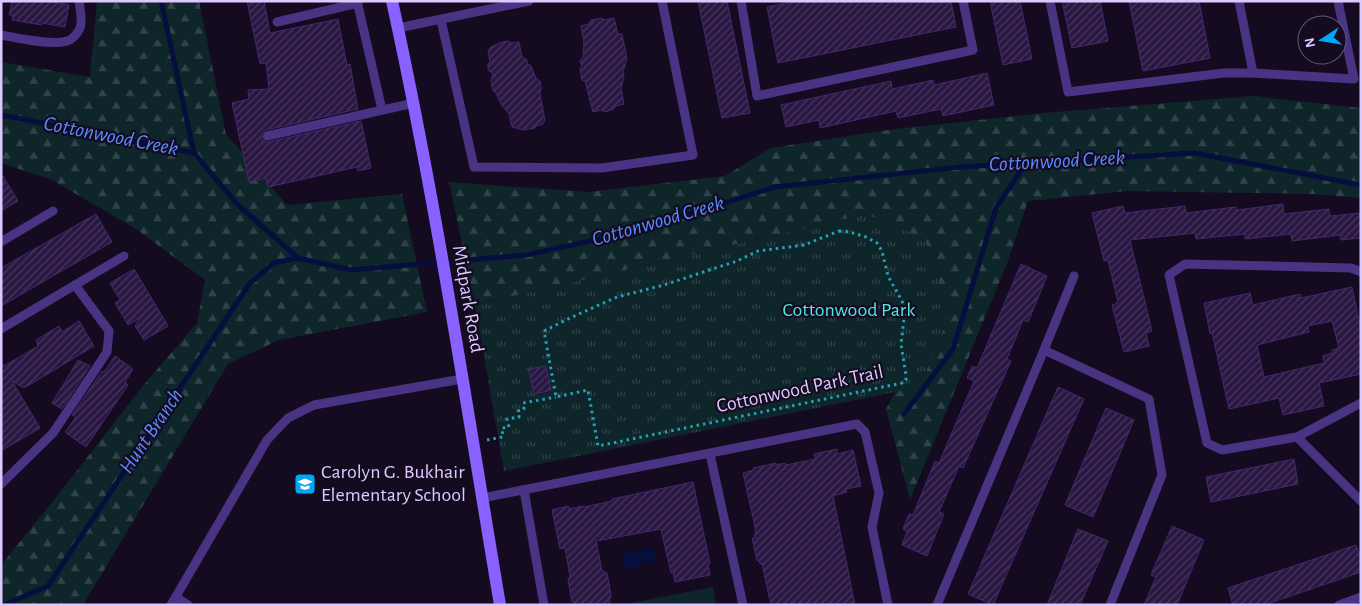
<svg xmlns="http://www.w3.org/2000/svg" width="1362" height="606" viewBox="0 0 1362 606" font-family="'Alegreya Sans',sans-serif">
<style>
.grass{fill:#0e252a}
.forest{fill:url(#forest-firs)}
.park{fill:url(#park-tufts)}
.water{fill:#060e3e}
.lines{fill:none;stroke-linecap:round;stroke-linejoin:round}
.stream{stroke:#060e3e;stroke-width:5}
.building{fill:url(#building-hatch);stroke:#45276f;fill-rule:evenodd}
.path{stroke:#279fb6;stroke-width:3;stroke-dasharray:2.5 4;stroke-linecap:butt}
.lane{stroke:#483482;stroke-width:9}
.secondary{stroke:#8861ff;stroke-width:12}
.labels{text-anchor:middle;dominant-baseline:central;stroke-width:4.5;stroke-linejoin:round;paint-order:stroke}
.street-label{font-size:20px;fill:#dccaff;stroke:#140b20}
.park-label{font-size:20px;fill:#51e5e0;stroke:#140b20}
.poi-label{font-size:20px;fill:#dccaff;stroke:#140b20;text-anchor:start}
.water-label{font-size:21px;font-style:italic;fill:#588dff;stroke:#140b20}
</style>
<defs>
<pattern id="forest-firs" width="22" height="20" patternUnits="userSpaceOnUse" patternTransform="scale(1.25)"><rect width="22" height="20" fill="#0e252a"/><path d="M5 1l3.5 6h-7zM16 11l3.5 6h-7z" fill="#30434a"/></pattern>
<pattern id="park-tufts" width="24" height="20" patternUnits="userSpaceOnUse" patternTransform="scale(1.25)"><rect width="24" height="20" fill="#0e252a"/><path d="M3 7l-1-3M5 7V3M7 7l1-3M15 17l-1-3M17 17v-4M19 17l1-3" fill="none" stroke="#30434a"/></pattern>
<pattern id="building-hatch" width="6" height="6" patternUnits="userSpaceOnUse" patternTransform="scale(1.25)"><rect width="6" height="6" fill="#291742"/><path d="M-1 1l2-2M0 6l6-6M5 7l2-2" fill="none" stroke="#47375e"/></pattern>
</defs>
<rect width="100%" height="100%" fill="#140b20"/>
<path class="grass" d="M713,587l3,18h-85v-2z"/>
<g class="forest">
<path d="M97,1h102l27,133 61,71 115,-11 25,118 -148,28 -51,24 -145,241h-82v-40l49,-60 92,-118 55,-64 8,-43 -69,-51 -84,-49 -51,-17v-101l89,15z"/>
<path d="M1253,96l108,12v90l-47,-4 -186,-3 -100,10 -20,60 -98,239 -24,-91 33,-62 -53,-133 -391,91 -26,-123 139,10 137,-16 46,-28 124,-19 149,-16z"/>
</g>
<path class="park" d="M866,214l59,25 25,74 -30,74 -416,84 -29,-166z"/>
<path class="water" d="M652,547l4,14 -17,3 -2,4 -11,3 -4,-17z"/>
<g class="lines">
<g class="stream">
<path d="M161,1l33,152"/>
<path d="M1,115l193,38 44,52 60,53 53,12 175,-15 107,-23 142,-45 185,-20 235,-14 166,32"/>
<path d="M904,414l49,-65 43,-141 30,-45"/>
<path d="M4,605l44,-19 202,-303 24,-20 24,-5"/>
</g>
</g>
<g class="building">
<path d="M12,1h37l20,4 -4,22 -23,-4v2l-30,-5 1,-5h-4z"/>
<path d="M247,1h17l6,32 68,-14 9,46 3,-1 8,45 -92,21 -5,4 1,6 6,2 93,-21 10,47 -13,3 -1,-4 -89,20 -2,-9 -17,4 -17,-79 17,-4 -1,-9 21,-1 -3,-26 -6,1z"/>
<path d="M698,1h29l23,112 -28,5z"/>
<path d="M796,1h155l5,26 -178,36 -11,-56z"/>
<path d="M990,1h30l12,58 -29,6z"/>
<path d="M1062,1h38l8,40 -36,7z"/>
<path d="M1129,1h70l11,57 -67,13z"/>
<path d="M602,18l3,2 9,-2 4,16h4l5,25 -4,13 1,5 -3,11 3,16 -8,2 -2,3 -9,3 -4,-2 -8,2 -8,-31 -3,-1 -2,-12 2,-2 -2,-5 3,-4 1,-14 -3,-17 8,-2 2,-4z"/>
<path d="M508,41l3,2 8,-1 3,15 5,3 1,4 3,2 5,12 4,3 1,8 -1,5 5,26 -2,4 -7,2 -1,2 -11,2 -12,-3 -3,-13 -8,-10 -5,-11 -3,-2 -2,-10 2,-7 -5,-4v-6l2,-2 -2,-11 3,-4 8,-4z"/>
<path d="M987,73l7,32 -51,11 -2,-7 -43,9 -2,-7 -76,17 -1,-8 -33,7 -5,-22 110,-24 1,8 41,-9 1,5z"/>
<path d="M1,173l17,28 -17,10z"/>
<path d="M1283,204l1,10 45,-5 1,7 31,-3v25l-20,2 -1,-5 -48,6 -1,-7 -46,5v-5l-49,5 -1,-6 -65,7 22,91 -6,2 3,13 -25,6 -12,-47 6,-2 -10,-43 -4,1 -12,-48 31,-7 2,7 60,-7 1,7 50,-6 1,3z"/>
<path d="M96,214l16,28 -111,64v-38z"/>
<path d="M1021,264l26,12 -19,46 -5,-2 -16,39 4,2 -48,107 -4,-2 -20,46 5,2 -17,42 -25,-11 5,-14 -4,-2 6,-15 4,1 22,-54 4,2 35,-82 -7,-3 5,-12 5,2z"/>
<path d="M134,269l34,57 -24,14 -9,-14 5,-8 -12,7 -13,-22 5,-3 -10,-17z"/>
<path d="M1352,287l9,43v44l-42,9 5,23 -41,9 -4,-17 -50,11 -17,-76 -2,1 -6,-31 46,-10 3,12 47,-11 1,4zM1332,321l7,27 -7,2v3l-9,3 1,7 -60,14 -7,-32 52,-13 -1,-6z"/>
<path d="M79,321l15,25 -70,42 -12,-7 28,47 -39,23v-89l3,4 34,-20 -2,-6 23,-14 3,6z"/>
<path d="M115,356l18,13 -8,13 3,3 -42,62 -21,-15 11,-15 -4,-2 30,-44 2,1z"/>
<path d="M78,360l12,6 -28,43 -10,-6z"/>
<path d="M546,366l5,24 -17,4 -5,-25z"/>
<path d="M1058,387l26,12 -91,206 -25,-11z"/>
<path d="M1106,408l28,12 -41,97 -28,-12z"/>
<path d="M837,449v5l16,-4 8,36 -15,3 1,3 -14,4 22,109h-84l-9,-41h-2l-1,-4 -2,1 -5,-23h3l-1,-3h2l-2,-13 -11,-49 11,-3 -1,-2 23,-5v2l9,-2 1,2 29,-6 -1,-5z"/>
<path d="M1294,459l4,25 -87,18 -5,-25z"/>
<path d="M693,482l17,82h-2l2,11 -35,7 -2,-10 -2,1 -10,-44 -65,12 6,30h2l1,2h2l4,22v3h-2l1,7h-36v-3h-2l-4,-22 2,-4 -5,-28 -5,1 -8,-39 16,-4 1,3 14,-3 1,1 28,-6v-2z"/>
<path d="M1172,526l32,14 -27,65h-33l12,-28 -5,-2z"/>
<path d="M1078,529l30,12 -28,64h-33z"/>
<path d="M1356,545l5,15v12l-97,33h-31l-5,-17z"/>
</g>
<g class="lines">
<g class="path">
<path d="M839,231l11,1 16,5 11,6 5,8 6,25 14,25 3,9 -4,34 5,31v5l-4,3 -304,63 -10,-56 -32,7 -12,-66 26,-13 47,-21 47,-12 73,-24 21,-10 46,-6z"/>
<path d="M487,440l16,-3 -1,-9 7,-1 -2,-8 12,-2 -1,-6 6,-2 -1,-6 33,-6"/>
</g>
<g class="lane">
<path d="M357,1l25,109"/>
<path d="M741,1l16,95 216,-46 -10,-49"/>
<path d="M1050,1l18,91 156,-19h29l101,6 -16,-78"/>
<path d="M1239,1l14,72"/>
<path d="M441,20l33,147 128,1 91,-13 -31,-154"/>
<path d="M277,22l81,-19"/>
<path d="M398,28l131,-27"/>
<path d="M1,35c16,3 51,11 66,6 5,-1 11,-8 13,-13 3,-8 0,-18 -1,-27"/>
<path d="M267,136l147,-33"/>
<path d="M1,242l52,-31"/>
<path d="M1361,272l-10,-4 -166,-4 -16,11 38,168 15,7 75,-13 64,64"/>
<path d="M1,329l123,-73"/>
<path d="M1044,350l30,-74"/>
<path d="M1297,437l64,-34"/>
<path d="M710,454l33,151"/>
<path d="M1,484l52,-51 54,-81 2,-21 -34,-46"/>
<path d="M524,490l20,115"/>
<path d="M482,498l375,-74 8,8 14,61 -7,34 16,78"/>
<path d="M176,597l12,8"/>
<path d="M171,605l96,-165 21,-22 26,-13 148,-26"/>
<path d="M937,605l107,-255 105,49 13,76 -52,130"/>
<path d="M1339,605l22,-8"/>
</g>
<path class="secondary" d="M392,1c44,200 74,402 108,604"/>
</g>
<defs>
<g id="school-square" transform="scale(1.125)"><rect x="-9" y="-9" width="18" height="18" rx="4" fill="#00a7f5" stroke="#140b20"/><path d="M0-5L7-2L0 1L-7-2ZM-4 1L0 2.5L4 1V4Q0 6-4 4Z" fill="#fff"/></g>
</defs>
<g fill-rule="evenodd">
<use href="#school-square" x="305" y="484"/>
</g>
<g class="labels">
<g class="street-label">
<text transform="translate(468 299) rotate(80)">Midpark Road</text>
<text transform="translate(800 389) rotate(-12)">Cottonwood Park Trail</text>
</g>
<g class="park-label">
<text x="849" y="310">Cottonwood Park</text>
</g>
<g class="poi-label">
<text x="321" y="472">Carolyn G. Bukhair<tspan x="321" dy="23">Elementary School</tspan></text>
</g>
<g class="water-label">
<text transform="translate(111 136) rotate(11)">Cottonwood Creek</text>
<text transform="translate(1057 161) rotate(-3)">Cottonwood Creek</text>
<text transform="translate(658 221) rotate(-16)">Cottonwood Creek</text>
<text transform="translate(151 431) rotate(-56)">Hunt Branch</text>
</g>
</g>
<rect width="1362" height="606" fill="none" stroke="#dccaff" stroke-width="5"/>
<g transform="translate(1322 40) rotate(258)"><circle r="24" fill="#140b20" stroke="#645779"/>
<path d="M0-4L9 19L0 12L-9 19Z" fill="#00a7f5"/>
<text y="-8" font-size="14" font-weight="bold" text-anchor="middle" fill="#dccaff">N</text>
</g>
</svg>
